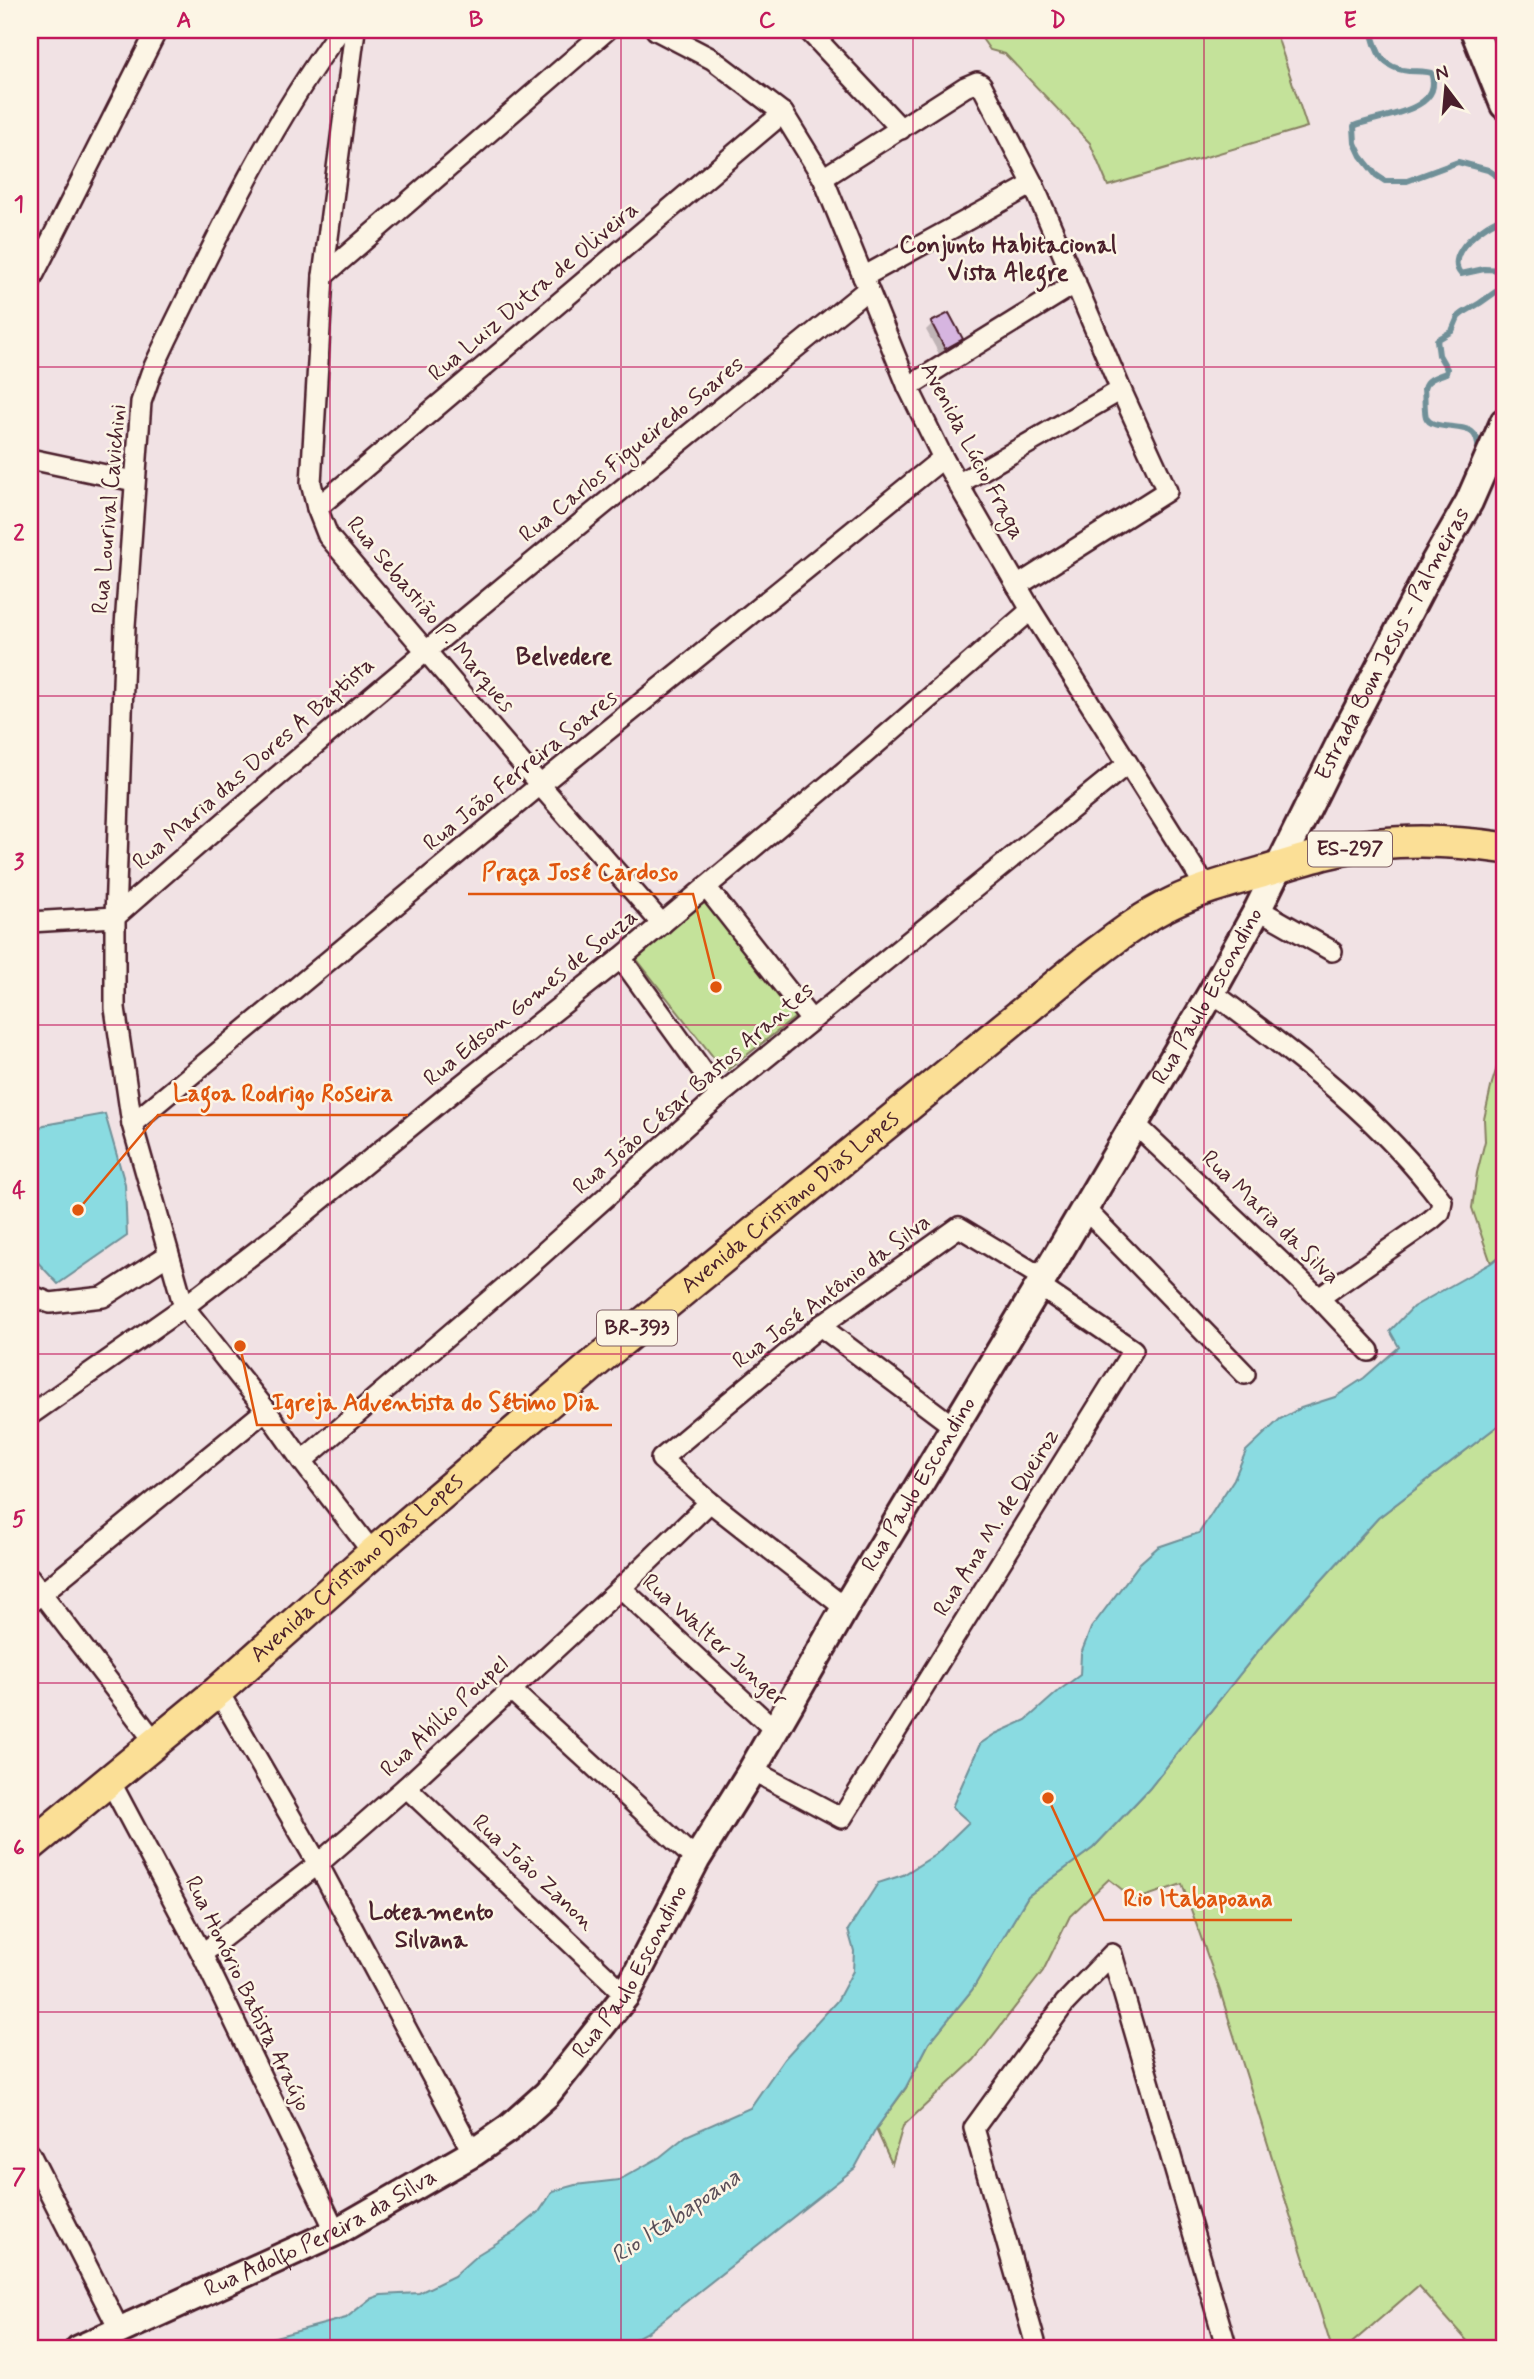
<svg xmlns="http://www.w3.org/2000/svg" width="1534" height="2379" viewBox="0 0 1534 2379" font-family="Mynerve,sans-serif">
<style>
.green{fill:#c4e29a;stroke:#878062;stroke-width:2}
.water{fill:#8adbe1;stroke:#709098;stroke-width:2}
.shadow{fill:#0003}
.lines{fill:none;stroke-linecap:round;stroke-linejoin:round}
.stream{stroke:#709098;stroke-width:6}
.building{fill:#d6b5e0;stroke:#4a1f2b;stroke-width:2}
.minor-casing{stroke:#4a1f2b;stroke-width:24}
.secondary-casing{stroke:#4a1f2b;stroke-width:32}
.primary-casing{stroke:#4a1f2b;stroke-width:35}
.minor{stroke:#fcf5e5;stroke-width:19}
.secondary{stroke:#fcf5e5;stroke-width:26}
.primary{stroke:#fbdf96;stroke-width:30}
.grid{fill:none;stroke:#c2185b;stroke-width:2;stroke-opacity:0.55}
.labels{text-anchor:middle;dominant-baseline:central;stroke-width:5;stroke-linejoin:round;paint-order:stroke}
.shield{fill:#fcf5e5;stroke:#7f5f63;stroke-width:2}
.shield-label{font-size:21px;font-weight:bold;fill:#4a1f2b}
.street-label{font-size:23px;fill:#4a1f2b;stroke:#fcf5e5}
.neighbourhood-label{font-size:24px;font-weight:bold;fill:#4a1f2b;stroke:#fcf5e5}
.water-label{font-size:24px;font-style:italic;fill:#5a4e58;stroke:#fcf5e5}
.leader{fill:none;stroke:#e0560e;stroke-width:2.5}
.callout-dot{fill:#e0560e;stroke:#fcf5e5;stroke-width:2.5}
.callout-label{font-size:24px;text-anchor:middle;font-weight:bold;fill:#e0560e;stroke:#fcf5e5;stroke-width:5;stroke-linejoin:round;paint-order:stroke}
.neatline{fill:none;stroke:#c2185b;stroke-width:2.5}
.grid-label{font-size:23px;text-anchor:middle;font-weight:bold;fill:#c2185b}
</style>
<rect width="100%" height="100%" fill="#f1e2e4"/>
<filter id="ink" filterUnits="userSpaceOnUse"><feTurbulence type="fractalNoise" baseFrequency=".0143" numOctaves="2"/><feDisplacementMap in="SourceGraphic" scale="14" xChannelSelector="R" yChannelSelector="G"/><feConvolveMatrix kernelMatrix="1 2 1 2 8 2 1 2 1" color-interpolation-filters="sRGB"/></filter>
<g filter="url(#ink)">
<g class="green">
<path d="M976,30h299l32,97 -199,59 -18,-43 -85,-89 -15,-4z"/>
<path d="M706,901l91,115 -72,56 -90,-115z"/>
<path d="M1504,1054v199l-13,10 -19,-55 5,-35 8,-32 -1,-22 8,-36 7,-22z"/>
<path d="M1504,1421v928h-35l1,-5 -52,-58 -73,63h-13l-112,-358 -38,-107 -47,16 -26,-21 -39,37 -27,55 -69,89 -71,66 -11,38 -16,-35 30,-41 23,-45 43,-53 56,-94 65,-48 56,-59 114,-144 115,-127z"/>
</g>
<g class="water">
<path d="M105,1114l20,70 2,52 -69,48 -28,-30v-120l14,-9z"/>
<path d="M1504,1253v168l-126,97 -115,127 -114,144 -56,59 -65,48 -56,94 -43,53 -23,44 -30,42 -21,39 -206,163 -33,18h-386l116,-31 24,-19 11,-4 38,-2 35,-17 23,-21 39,-24 23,-19 14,-21 22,-6 44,-5 41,-23 26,-21 64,-28 34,-49 53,-58 16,-30 1,-20 -6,-21 30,-47 25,-8 32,-20 34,-33 -17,-15 28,-63 15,-10 31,-14 35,-31 19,-14 1,-21 10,-26 49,-65 18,-16 41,-14 35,-54 12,-28 34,-32 21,-11 34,-11 29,-19 35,-31 -9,-16 23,-24 78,-44z"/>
</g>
<path class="shadow" d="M948,315l13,23 -22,16 -13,-24 6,-6z"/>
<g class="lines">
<g class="stream">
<path d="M1371,30c6,23 10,38 38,41 7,0 15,0 22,2 15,39 -55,43 -77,53l1,17 6,13 15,19 9,6h22l51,-19 30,8 16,11"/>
<path d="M1504,218c-18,4 -61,36 -43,56l23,-5 20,1"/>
<path d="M1479,455c-1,-7 0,-17 -6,-22 -10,-10 -42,-2 -47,-16 -2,-6 -1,-20 -2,-28 2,-10 14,-13 22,-16l1,-4 -8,-14 -2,-15 15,-9 6,-14 5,-4 17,-10 24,-17"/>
<path d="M1496,473l8,5"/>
</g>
</g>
<path class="building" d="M949,313l14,26 -18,10 -14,-27z"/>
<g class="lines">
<g class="minor-casing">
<g id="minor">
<path d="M340,30c-70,95 -121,203 -173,309l-16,34 -10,29 -16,224 -10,291v91l17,116 52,183 82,103 36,51 71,92"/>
<path d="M355,30l-32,246 -12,207 6,25 11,28 212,249 122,139"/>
<path d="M656,30l56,29 71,54 40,65 85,209 35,71 88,152 176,279"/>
<path d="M808,30l93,99"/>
<path d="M823,178l142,-91 12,-5 4,2 52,100 88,206 46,101 -150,95"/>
<path d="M323,276l284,-246"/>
<path d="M863,277l170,-93"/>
<path d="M30,282l127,-252"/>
<path d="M908,387l168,-104"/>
<path d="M30,459l104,22"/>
<path d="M958,484l163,-94"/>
<path d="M317,508l466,-395"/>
<path d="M706,887l105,133"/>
<path d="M1258,909l74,42"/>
<path d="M115,917c246,-216 499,-422 753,-628"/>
<path d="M30,922l85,-5"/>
<path d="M621,958l99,137"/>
<path d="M1212,992c85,64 165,123 230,209l-2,11 -9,8 -112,78"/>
<path d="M132,1124l408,-339 403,-327"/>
<path d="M1135,1124l184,174 50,53"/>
<path d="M1084,1208l161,166"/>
<path d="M30,1295l20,8 53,-6 65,-42"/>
<path d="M820,1326l133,100"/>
<path d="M30,1415l154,-108 100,-77 166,-136 171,-136 231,-193 179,-155"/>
<path d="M302,1461l218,-187 200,-179 407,-331"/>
<path d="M30,1578l125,164"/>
<path d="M621,1588l154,142"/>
<path d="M30,1603l236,-193"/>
<path d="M845,1608l-135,-106 -49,-43 159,-133 139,-99 84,51"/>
<path d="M510,1689l186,171"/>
<path d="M218,1691l100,173 155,289"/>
<path d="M752,1770l90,48 291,-468 -94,-64"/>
<path d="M110,1781l92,173 134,278"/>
<path d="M406,1787l220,208"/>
<path d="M202,1954l116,-90 88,-77 215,-199 89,-86"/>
<path d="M30,2154l90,177"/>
<path d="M1037,2349l-63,-221 91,-125 47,-49 115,395"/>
</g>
</g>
<g class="secondary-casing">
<g id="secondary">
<path d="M1474,30l30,75"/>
<path id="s1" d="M79,2349l257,-117 137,-79 36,-25 38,-34 79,-99 70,-135 56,-90 93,-162 194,-322 173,-294 46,-83 80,-162 95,-182 36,-63 35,-80"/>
</g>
</g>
<g class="primary-casing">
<g id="primary">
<path id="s2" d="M30,1846l188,-155 155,-138 229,-196 482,-395c28,-21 56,-44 88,-59 29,-14 60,-22 91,-31 37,-11 76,-24 114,-28 42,-5 85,-2 127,4"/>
</g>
</g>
<use href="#minor" class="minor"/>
<use href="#secondary" class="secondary"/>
<use href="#primary" class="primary"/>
</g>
</g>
<path class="grid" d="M330,30v2319M621,30v2319M913,30v2319M1204,30v2319M30,367h1474M30,696h1474M30,1025h1474M30,1354h1474M30,1683h1474M30,2012h1474"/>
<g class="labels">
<g class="shield">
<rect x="1308" y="831.5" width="84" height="35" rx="5"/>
<rect x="597" y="1310.5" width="80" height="35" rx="5"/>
</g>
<g class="shield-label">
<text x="1350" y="849">ES-297</text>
<text x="637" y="1328">BR-393</text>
</g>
<g class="street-label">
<text transform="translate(534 292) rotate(-40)">Rua Luiz Dutra de Oliveira</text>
<text transform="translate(632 450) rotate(-39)">Rua Carlos Figueiredo Soares</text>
<text transform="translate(972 451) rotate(62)">Avenida Lúcio Fraga</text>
<text transform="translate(110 509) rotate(-85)">Rua Lourival Cavichini</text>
<text transform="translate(430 615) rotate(50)">Rua Sebastião P. Marques</text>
<text stroke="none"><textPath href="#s1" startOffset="2216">Estrada Bom Jesus - Palmeiras</textPath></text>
<text transform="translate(254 764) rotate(-41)">Rua Maria das Dores A Baptista</text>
<text transform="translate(521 771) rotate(-39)">Rua João Ferreira Soares</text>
<text stroke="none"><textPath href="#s1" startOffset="1818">Rua Paulo Escondino</textPath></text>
<text transform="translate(531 998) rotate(-39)">Rua Edson Gomes de Souza</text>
<text transform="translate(694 1089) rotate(-41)">Rua João César Bastos Arantes</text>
<text stroke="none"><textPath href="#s2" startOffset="996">Avenida Cristiano Dias Lopes</textPath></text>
<text transform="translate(1270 1218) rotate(44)">Rua Maria da Silva</text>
<text transform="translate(832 1292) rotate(-37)">Rua José Antônio da Silva</text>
<text stroke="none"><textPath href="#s1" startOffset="1251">Rua Paulo Escondino</textPath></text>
<text transform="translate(997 1523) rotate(-58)">Rua Ana M. de Queiroz</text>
<text stroke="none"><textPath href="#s2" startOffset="429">Avenida Cristiano Dias Lopes</textPath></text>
<text transform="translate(714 1641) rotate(42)">Rua Walter Junger</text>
<text transform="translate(445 1717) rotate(-43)">Rua Abílio Poupel</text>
<text transform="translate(533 1873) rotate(43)">Rua João Zanon</text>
<text stroke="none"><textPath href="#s1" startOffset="684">Rua Paulo Escondino</textPath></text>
<text transform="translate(247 1994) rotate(64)">Rua Honório Batista Araújo</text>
<text stroke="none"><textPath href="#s1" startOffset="268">Rua Adolfo Pereira da Silva</textPath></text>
</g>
<g class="neighbourhood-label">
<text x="1008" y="245">Conjunto Habitacional<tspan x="1008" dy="28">Vista Alegre</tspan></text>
<text x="564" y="657">Belvedere</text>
<text x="431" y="1912">Loteamento<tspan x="431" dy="28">Silvana</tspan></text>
</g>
<g class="water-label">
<text transform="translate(676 2217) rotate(-34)">Rio Itabapoana</text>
</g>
</g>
<path class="leader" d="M716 987L693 894H468M78 1210L158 1115H408M240 1346L257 1425H612M1048 1798L1104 1920H1292"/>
<g class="callout-dot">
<circle cx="716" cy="987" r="7"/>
<circle cx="78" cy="1210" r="7"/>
<circle cx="240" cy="1346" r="7"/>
<circle cx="1048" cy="1798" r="7"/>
</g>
<g class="callout-label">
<text x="580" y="880">Praça José Cardoso</text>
<text x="283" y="1101">Lagoa Rodrigo Roseira</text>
<text x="435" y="1410">Igreja Adventista do Sétimo Dia</text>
<text x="1198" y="1906">Rio Itabapoana</text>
</g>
<rect width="1534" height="2379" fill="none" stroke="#fcf5e5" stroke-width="77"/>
<g transform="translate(1446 88) rotate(344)" stroke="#fcf5e5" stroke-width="5" paint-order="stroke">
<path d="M0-5L12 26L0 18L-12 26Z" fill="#4a1f2b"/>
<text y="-10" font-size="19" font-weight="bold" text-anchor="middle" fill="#4a1f2b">N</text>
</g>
<rect x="38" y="38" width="1458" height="2302" class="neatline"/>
<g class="grid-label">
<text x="184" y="27">A</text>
<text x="476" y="27">B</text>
<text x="767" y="27">C</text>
<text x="1058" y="27">D</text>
<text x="1350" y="27">E</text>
<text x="19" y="211">1</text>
<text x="19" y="540">2</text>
<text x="19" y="869">3</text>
<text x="19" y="1197">4</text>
<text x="19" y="1526">5</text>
<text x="19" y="1855">6</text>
<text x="19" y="2184">7</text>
</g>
</svg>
